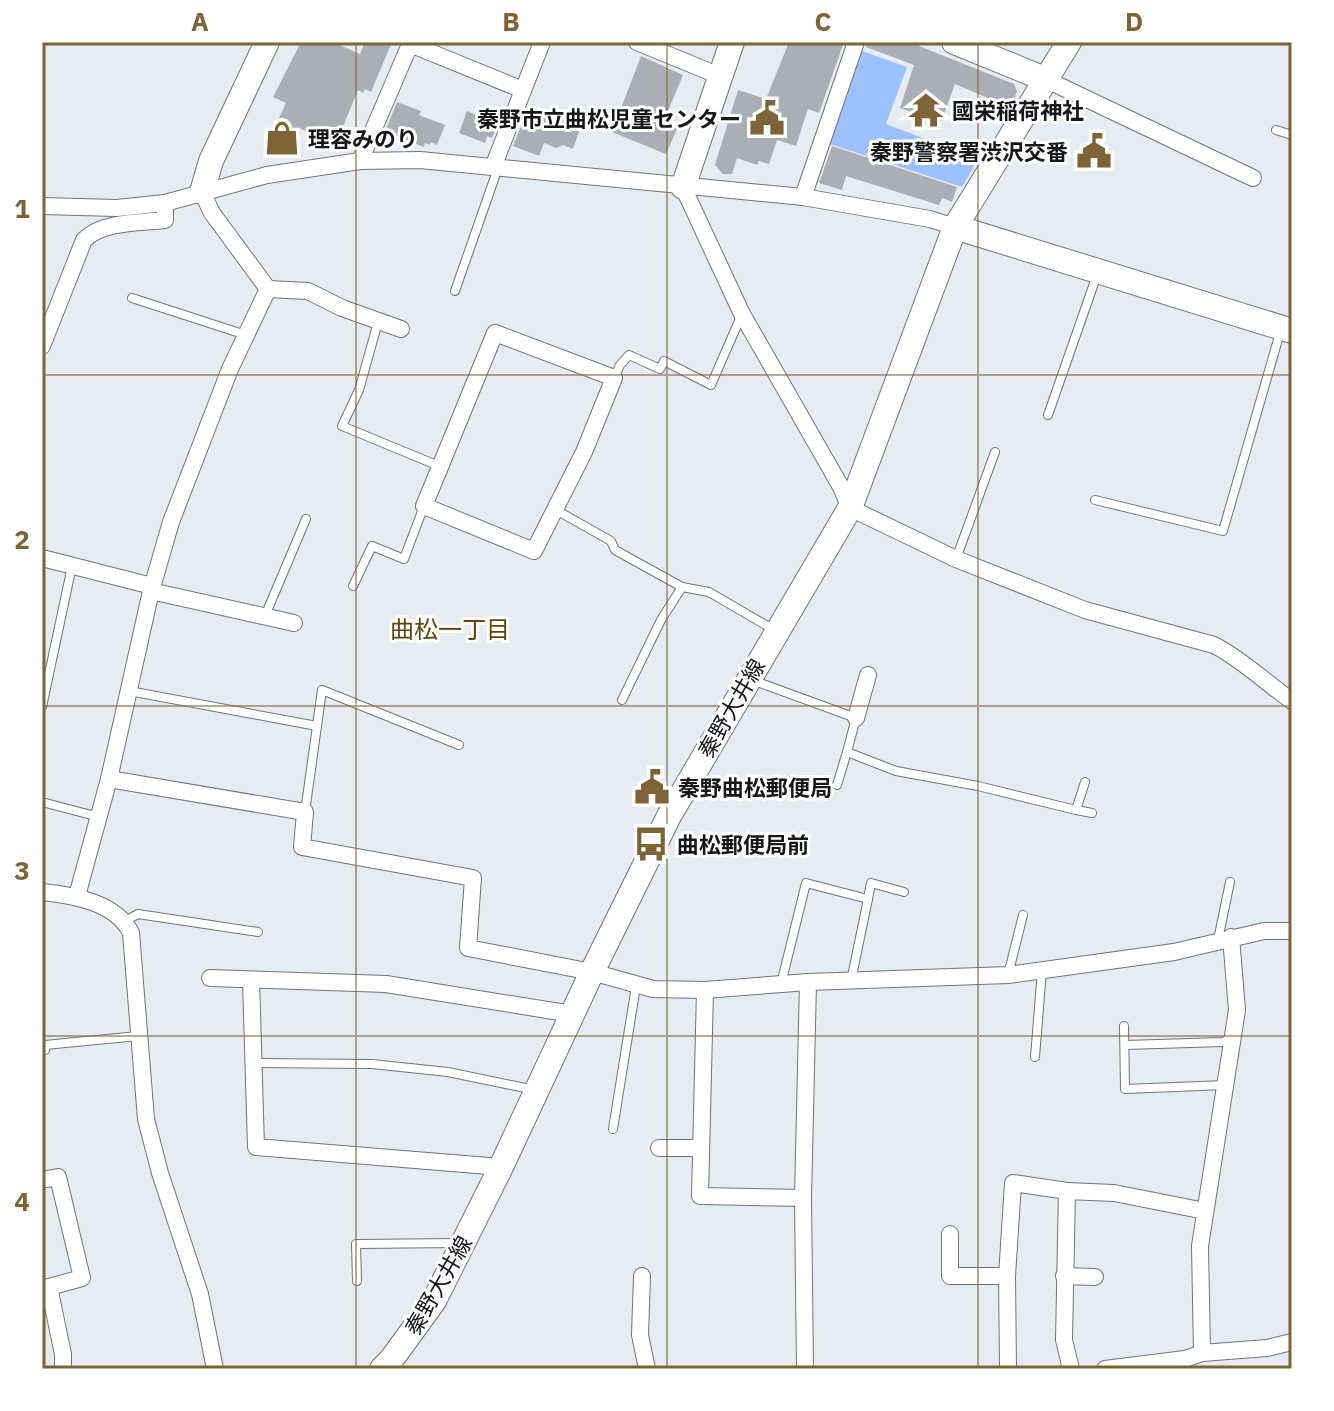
<svg xmlns="http://www.w3.org/2000/svg" width="1334" height="1411" viewBox="0 0 1334 1411" font-family="'IBM Plex Sans','Noto Sans JP',sans-serif">
<style>
.green{fill:#9dc0fe}
.building{fill:#abaeb5}
.lines{fill:none;stroke-linecap:round;stroke-linejoin:round}
.lane-casing{stroke:#71747a;stroke-width:10}
.street-casing{stroke:#71747a;stroke-width:18}
.secondary-casing{stroke:#71747a;stroke-width:26}
.lane{stroke:#fff;stroke-width:8}
.street{stroke:#fff;stroke-width:16}
.secondary{stroke:#fff;stroke-width:24}
.grid{fill:none;stroke:#7d6335;stroke-width:2;stroke-opacity:0.55}
.labels{text-anchor:middle;dominant-baseline:central;stroke-width:6;stroke-linejoin:round;paint-order:stroke}
.poi-label{font-size:22px;font-weight:bold;fill:#151719;stroke:#fff;text-anchor:start}
.street-label{font-size:22px;fill:#151719;stroke:#fff}
.neighbourhood-label{font-size:24px;fill:#61460b;stroke:#fff}
.neatline{fill:none;stroke:#7d6335;stroke-width:3}
.grid-label{font-size:26px;text-anchor:middle;font-weight:bold;fill:#7d6335}
</style>
<rect width="100%" height="100%" fill="#e7ebf2"/>
<path class="green" d="M862,51l45,16 -21,57 92,35 -16,28 -132,-43z"/>
<g class="building">
<path d="M301,42h32l27,12 5,-12h27l-21,50 -6,-3 -2,4 -5,-3 -21,51 -7,-3 -1,3 -30,-13 -10,23 -21,-9 18,-39 -13,-6z"/>
<path d="M789,42h55l-25,71 -11,-4 -12,37 -19,-6 -8,24 -10,-3 -2,4 -20,-7 -5,16h-9l-8,-9 23,-75 28,9z"/>
<path d="M867,42h54l-2,4 95,38 3,7 -5,14 -4,-1 -6,14 -17,-7 5,-12 -35,-15 -14,38 -6,-1 -2,5 -24,-9 2,-5 -11,-4 14,-43 -48,-18z"/>
<path d="M641,56l42,19 -20,48 14,6 -11,25 -54,-22z"/>
<path d="M397,102l24,9 -2,4 26,10 -8,20 -6,-3 -1,3 -5,-2 -1,4 -39,-15z"/>
<path d="M467,111l31,13 -6,14 -5,-2 -2,7 -26,-10z"/>
<path d="M527,111l27,10 2,-4 25,9 -8,23 -10,-4 -7,3 -12,-5 -5,13 -26,-10z"/>
<path d="M832,146l125,41 -5,15 -10,-4 -3,7 -93,-29 -4,14 -23,-7z"/>
</g>
<g class="lines">
<g class="lane-casing">
<g id="lane">
<path d="M1276,130l16,5"/>
<path d="M455,291l43,-123"/>
<path d="M132,298l114,37"/>
<path d="M378,322l-19,68 -17,36 97,40"/>
<path d="M614,378l6,-13 9,-10 31,14 4,-8 47,24 31,-71"/>
<path d="M1048,415l50,-143"/>
<path d="M1095,500l128,31 58,-202"/>
<path d="M556,510l55,31 4,9 67,37 27,5 67,39"/>
<path d="M956,559l39,-107"/>
<path d="M353,586l19,-40 32,13 20,-53"/>
<path d="M265,616l41,-97"/>
<path d="M752,680l104,38 -9,34 49,19 82,15 98,24 9,-28"/>
<path d="M129,691l188,35"/>
<path d="M622,700l39,-80 21,-33"/>
<path d="M42,707l30,-141"/>
<path d="M837,785l10,-33"/>
<path d="M42,802l57,15"/>
<path d="M1076,810l16,3"/>
<path d="M305,812l17,-122 137,55"/>
<path d="M868,899l3,-16 33,9"/>
<path d="M125,921l13,-7 120,18"/>
<path d="M1218,940l12,-58"/>
<path d="M1008,975l15,-60"/>
<path d="M781,984l25,-101 62,16 -17,82"/>
<path d="M1124,1026l1,63 100,-4"/>
<path d="M1125,1045l98,-3 8,-4"/>
<path d="M45,1050v-5l93,-9"/>
<path d="M1035,1057l7,-87"/>
<path d="M254,1063l118,1 76,8 87,18"/>
<path d="M613,1129l23,-143"/>
<path d="M357,1281l-1,-37 101,-1"/>
</g>
</g>
<g class="street-casing">
<g id="street">
<path d="M637,42l83,34"/>
<path d="M410,44l113,46"/>
<path d="M1045,79l208,99"/>
<path d="M360,161l51,-119"/>
<path d="M493,167l49,-125"/>
<path d="M683,187l59,127 99,173 9,21 106,51 129,51 129,35c29,15 52,38 78,56"/>
<path d="M202,192l10,21 56,76"/>
<path d="M803,197l53,-155"/>
<path d="M42,206l75,2 48,-5 102,-28 93,-14 60,-1 383,37 127,22 25,8"/>
<path d="M268,289l40,2 34,17 59,21"/>
<path d="M495,333l119,45 -30,74 -50,99 -110,-45z"/>
<path d="M42,346l42,-106c18,-19 56,-17 81,-20v-17"/>
<path d="M42,558l110,28"/>
<path d="M151,591l143,32"/>
<path d="M856,718l12,-43"/>
<path d="M109,779l196,33 -3,35 171,31 -5,70 124,24 61,17 52,1 103,-8 200,-7 166,-23 90,-21h28"/>
<path d="M42,892c30,3 74,10 89,41l15,186 14,54 40,121 15,75"/>
<path d="M77,896l32,-117 42,-188 20,-69 59,-153 38,-80"/>
<path d="M210,978l176,6 186,30"/>
<path d="M251,980l5,167 245,20"/>
<path d="M705,990l-5,206 103,2"/>
<path d="M659,1148h42"/>
<path d="M42,1180l16,-3 24,101 -33,9 14,67v15"/>
<path d="M950,1234v42h57"/>
<path d="M642,1276l-2,59 7,34"/>
<path d="M1064,1276l31,1"/>
<path d="M1202,1353l-2,-107 37,-236 -6,-73"/>
<path d="M805,1369l-2,-171 5,-216"/>
<path d="M1008,1369l-1,-93 6,-93 54,8"/>
<path d="M1071,1369l-7,-29 3,-149 47,2 91,18"/>
<path d="M1105,1369l80,-10 17,-6 65,-5 25,-6"/>
</g>
</g>
<g class="secondary-casing">
<g id="secondary">
<path d="M954,42l91,37"/>
<path d="M683,187l49,-145"/>
<path d="M202,192l9,-31 56,-119"/>
<path d="M955,227l337,104"/>
<path d="M382,1369l9,-9 43,-59 67,-134 91,-195 77,-156 181,-308 105,-281 114,-185"/>
</g>
</g>
<use href="#lane" class="lane"/>
<use href="#street" class="street"/>
<use href="#secondary" class="secondary"/>
</g>
<path class="grid" d="M356,42v1327M667,42v1327M978,42v1327M42,375h1250M42,706h1250M42,1036h1250"/>
<defs>
<g id="temple-bare" transform="scale(2.76)"><path d="M0-6L5-2H3V0L6.5 2.5H4V6H1.5V3h-3V6H-4V2.5H-6.5L-3 0V-2H-5Z" fill="#7d6335" stroke="#fff" stroke-width="2.5" paint-order="stroke"/></g>
<g id="civic-bare" transform="scale(2.76)"><path d="M-.6-6.5H3V-4.5H.6V-3L4-1V1h2V6H-6V1h2V-1L-.6-3ZM-1.2 2.5V6h2.4V2.5Z" fill="#7d6335" stroke="#fff" stroke-width="2.5" paint-order="stroke"/></g>
<g id="shop-bare" transform="scale(2.76)"><path d="M-5-2.5h2.3a2.7 3.5 0 0 1 5.4 0H5L5.5 6h-11ZM-1.5-2.5h3a1.5 2.3 0 0 0-3 0Z" fill="#7d6335" stroke="#fff" stroke-width="2.5" paint-order="stroke"/></g>
<g id="bus-bare" transform="scale(2.76)"><path d="M-5-6H5V4H4V6H2V4H-2V6H-4V4H-5ZM-3.5-4V0h7V-4ZM-3.5 1.2v1.5H-2V1.2ZM2 1.2v1.5H3.5V1.2Z" fill="#7d6335" stroke="#fff" stroke-width="2.5" paint-order="stroke"/></g>
</defs>
<g fill-rule="evenodd">
<use href="#temple-bare" x="926" y="110"/>
<use href="#civic-bare" x="767" y="118"/>
<use href="#shop-bare" x="282" y="138"/>
<use href="#civic-bare" x="1094" y="151"/>
<use href="#civic-bare" x="652" y="787"/>
<use href="#bus-bare" x="651" y="844"/>
</g>
<g class="labels">
<g class="poi-label">
<text x="952" y="110">國栄稲荷神社</text>
<text x="741" y="118" text-anchor="end">秦野市立曲松児童センター</text>
<text x="308" y="138">理容みのり</text>
<text x="1068" y="151" text-anchor="end">秦野警察署渋沢交番</text>
<text x="678" y="787">秦野曲松郵便局</text>
<text x="677" y="844">曲松郵便局前</text>
</g>
<g class="street-label">
<text transform="translate(731 708) rotate(-60)">秦野大井線</text>
<text transform="translate(438 1285) rotate(-60)">秦野大井線</text>
</g>
<g class="neighbourhood-label">
<text x="450" y="629">曲松一丁目</text>
</g>
</g>
<rect width="1334" height="1411" fill="none" stroke="#ffffff" stroke-width="88"/>
<rect x="44" y="44" width="1246" height="1323" class="neatline"/>
<g class="grid-label">
<text x="200" y="31">A</text>
<text x="511" y="31">B</text>
<text x="823" y="31">C</text>
<text x="1134" y="31">D</text>
<text x="22" y="218">1</text>
<text x="22" y="549">2</text>
<text x="22" y="880">3</text>
<text x="22" y="1211">4</text>
</g>
</svg>
